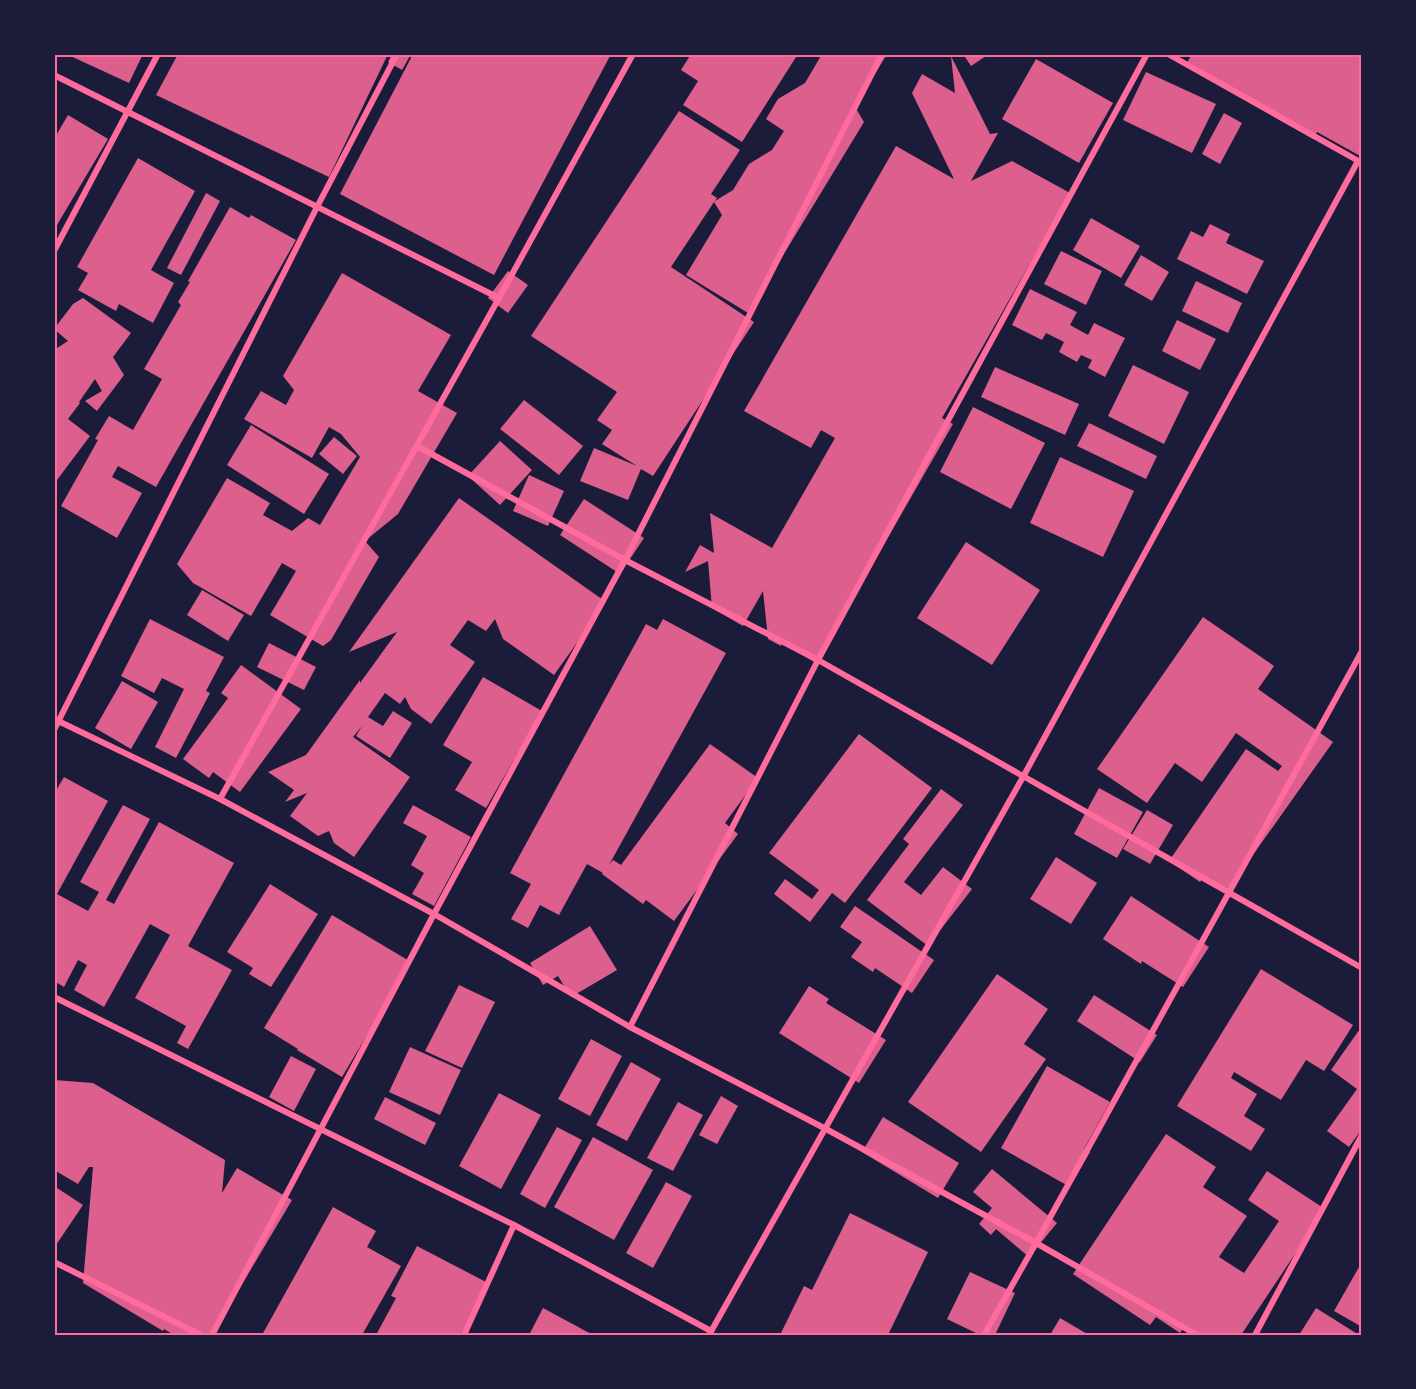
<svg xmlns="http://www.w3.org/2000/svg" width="1416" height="1389" viewBox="0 0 1416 1389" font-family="'Nunito Sans',sans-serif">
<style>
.building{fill:#dd5f8e}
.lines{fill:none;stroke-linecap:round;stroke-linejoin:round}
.minor{stroke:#ff6b9d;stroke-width:6}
.neatline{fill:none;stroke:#ff6b9d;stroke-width:2}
</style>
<rect width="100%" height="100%" fill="#1b1b3a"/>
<g class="building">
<path d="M66,54h77l-14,29z"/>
<path d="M178,54h210l-59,123 -173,-82z"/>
<path d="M392,54h19l-9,16 -14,-8z"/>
<path d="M413,54h198l-117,221 -154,-81z"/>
<path d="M691,54h107l-56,88 -59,-37 15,-24 -17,-11z"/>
<path d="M822,54h65l-32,53 9,15 -116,191 -62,-38 36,-60 -8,-13 -43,65 83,55 -101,154 -12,-7 -13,31 -48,-19 14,-33 43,18 -35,-22 10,-14 -15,-10 20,-28 -86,-56 148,-225 61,39 -29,44 6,4 -2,3 18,-11 16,-26 23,-14 12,-19 -18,-12 12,-20 27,-16z"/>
<path d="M963,54h26l-18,12z"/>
<path d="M1192,54h170v103l-45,-25 -4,7 -128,-73z"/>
<path d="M951,56l39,78 8,-1 -27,48 41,-20 58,32 -128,225 11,6 -137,239 -34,-20 -1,3 -13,-7 -5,-48 -20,35 -31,-18 -4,-47 -23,11 15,-27 14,8 -4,-40 62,35 63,-110 -14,-8 -10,18 -67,-37 152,-265 58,33 -42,-86 10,-19 33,19z"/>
<path d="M1036,59l77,44 -34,60 -77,-44z"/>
<path d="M1146,72l70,32 -24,49 -69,-33z"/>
<path d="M1224,113l18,10 -22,41 -18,-10z"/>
<path d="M68,115l40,24 -54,91v-91z"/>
<path d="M138,158l57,33 -44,79 23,13 -21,40 -34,-19 -3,7 -38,-21 10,-17 -11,-6z"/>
<path d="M206,193l14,8 -39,74 -14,-7z"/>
<path d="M230,207l19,11 2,-3 45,25 -140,247 -38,-21 -6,11 30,16 -25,45 -56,-32 37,-66 -3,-1 14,-23 24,14 29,-51 -18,-10 37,-64 -3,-3 12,-20 -2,-1z"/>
<path d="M1091,218l49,28 -19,32 -48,-28z"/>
<path d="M1210,224l20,10 -4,9 38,18 -17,33 -70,-35 14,-28 12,6z"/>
<path d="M1061,251l41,20 -16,34 -42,-21z"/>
<path d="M1141,255l28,17 -17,29 -28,-16z"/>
<path d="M508,271l20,14 -20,28 -20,-15z"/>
<path d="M342,273l109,62 -33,56 39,22 -59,101 -33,27 14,16 -48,83 -8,6 -53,-31 26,-44 -14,-8 -31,53 -58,-33 -16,-19 50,-86 43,25 -7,12 29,16 16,-13 12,7 40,-68 -19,-23 -12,-7 -17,31 -68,-39 17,-28 25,14 8,-15 -11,-14z"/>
<path d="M1196,281l46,22 -14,30 -46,-22z"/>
<path d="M1030,289l47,23 -7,13 18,10 6,-12 31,15 -20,39 -17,-9 4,-8 -11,-5 -4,7 -18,-10 5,-10 -18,-9 -4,7 -30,-15z"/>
<path d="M83,298l48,35 -18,24 11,18 -27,36 -12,-10 17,-10 -7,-12 -16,23 1,1 -12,16 22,17 -36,48v-134l14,-9 -14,-12 19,-25z"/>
<path d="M1177,320l39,19 -16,31 -38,-19z"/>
<path d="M1133,365l56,27 -25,52 -56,-28z"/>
<path d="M995,367l84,37 -14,31 -84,-38z"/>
<path d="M524,400l59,46 -24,29 -59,-46z"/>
<path d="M973,407l72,36 -34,66 -71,-37z"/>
<path d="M1089,423l68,33 -11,23 -69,-33z"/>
<path d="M251,425l78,49 -25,40 -77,-49z"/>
<path d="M334,437l23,19 -14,18 -24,-20z"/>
<path d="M500,441l32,29 -32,35 -32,-29z"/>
<path d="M1060,457l74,34 -31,66 -73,-34z"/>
<path d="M529,475l35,16 -16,35 -35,-15z"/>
<path d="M459,498l147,104 -52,73 -51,-36 -8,-20 -9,12 -18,-11 -18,25 25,17 -44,62 -20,-15 -6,-12 -5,7 -15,-11 -17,24 15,9 10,-15 19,12 -22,35 -34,-22 6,-10 -9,11 57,40 -56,80 -20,-14 -5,-12 -11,5 -28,-20 17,-23 -22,9 9,-12 -26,-18 38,-17 54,-75v3l37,-51 -48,20z"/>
<path d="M584,499l60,39 -24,36 -60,-39z"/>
<path d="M966,542l74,48 -48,75 -75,-47z"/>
<path d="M202,590l42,25 -16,26 -41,-26z"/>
<path d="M1203,617l71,49 -16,23 75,53 -107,151 -23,-16 -3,5 -31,-21 77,-112 32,22 4,-5 -46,-33 -34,49 -27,-19 -28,40 -50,-34z"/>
<path d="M150,619l74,38 -18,34 4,2 -34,65 -21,-11 29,-58 -22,-11 -8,15 -33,-17z"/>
<path d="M663,619l63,34 -117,212 4,-5 8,5 89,-121 48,34 -33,45 13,11 -64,87 -28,-21 -3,4 -41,-30 1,-1 -16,-9 -28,51 -19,-10 -12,23 -17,-9 20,-35 -21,-11 136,-249 11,6z"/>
<path d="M269,643l47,24 -12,23 -47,-23z"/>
<path d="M241,665l60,44 -61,83 -27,-20 -4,6 -26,-19 45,-61 -7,-5z"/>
<path d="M483,677l59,34 -56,97 -31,-18 17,-28 -29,-17z"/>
<path d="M122,681l36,21 -27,47 -36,-21z"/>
<path d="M859,734l73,54 -87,115 -13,-10 -22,29 -36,-28 11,-15 27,20 7,-9 -50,-37z"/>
<path d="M64,777l44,24 -51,93 31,17 11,-19 -19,-10 43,-77 27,14 -44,81 8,4 45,-82 75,41 -46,83 44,24 -44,79 -11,-6 9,-17 -51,-28 35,-63 -20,-11 -46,83 -30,-17 13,-25 -9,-5 -14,27 -10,-6v-187z"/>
<path d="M1099,788l44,24 -26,46 -43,-24z"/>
<path d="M941,789l22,16 -59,77 17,13 22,-28 29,22 -44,57 -61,-46 42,-56 -6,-5z"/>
<path d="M413,805l58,32 -37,69 -22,-12 12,-21 -13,-8 16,-29 -24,-13z"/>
<path d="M1147,810l26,15 -23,39 -27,-15z"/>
<path d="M1056,857l41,26 -26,41 -41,-25z"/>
<path d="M270,884l48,30 -47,73 -22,-13 4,-6 -26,-16z"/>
<path d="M1131,896l78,51 -26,40 -41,-26 -1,3 -38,-25z"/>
<path d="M855,906l79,54 -22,33 -37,-25 -2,4 -22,-15 11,-15 -22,-15z"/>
<path d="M332,915l79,47 -69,115 -45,-27 1,-1 -34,-21z"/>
<path d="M590,926l27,44 -46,27 -13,-21 -15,9 -13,-22z"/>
<path d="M1261,969l92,56 -29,46 -18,-11 -25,40 -47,-28 -3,6 26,16 -13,22 21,13 -14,22 -74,-45z"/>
<path d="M997,974l51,35 -24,35 22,15 -65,93 -73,-50z"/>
<path d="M459,985l36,17 -33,66 -37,-17z"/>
<path d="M809,986l20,13 -3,4 60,37 -27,43 -80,-50z"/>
<path d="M1094,995l63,40 -17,27 -63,-41z"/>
<path d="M1362,1026v103l-13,18 -22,-16 30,-42 -26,-19z"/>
<path d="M591,1039l31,17 -32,60 -32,-17z"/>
<path d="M410,1047l51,23 -21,45 -51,-23z"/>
<path d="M291,1056l25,13 -22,42 -25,-14z"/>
<path d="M631,1062l30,17 -34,62 -31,-16z"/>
<path d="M1047,1066l63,36 -26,47 6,3 -20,35 -69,-39z"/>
<path d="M54,1080l39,3 132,77 -3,33 15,-25 55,32 -80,135h-38l-10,-6 -1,2 -80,-48 10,-116h-4l-11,17 -24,-14z"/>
<path d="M499,1093l42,22 -40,74 -42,-23z"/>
<path d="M721,1096l17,10 -21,38 -18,-9z"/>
<path d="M385,1097l51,26 -11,22 -51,-26z"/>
<path d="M678,1102l25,13 -30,56 -26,-13z"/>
<path d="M883,1117l76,46 -21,35 -76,-46z"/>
<path d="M557,1127l25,13 -37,68 -25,-14z"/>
<path d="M1166,1134l50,33 -13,20 44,29 -28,41 25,16 35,-52 -31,-21 19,-29 58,38 -84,126h-45l-12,-8 -4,6 -24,-16 -6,8 -77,-51z"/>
<path d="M593,1137l60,33 -39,70 -60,-33z"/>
<path d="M992,1169l65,54 -28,34 -33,-28 -5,6 -12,-11 13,-16 -19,-16z"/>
<path d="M666,1182l26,14 -39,72 -27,-15z"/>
<path d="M54,1186l29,19 -29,43z"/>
<path d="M333,1207l43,24 -9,16 34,19 -39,69h-100z"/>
<path d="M850,1213l78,39 -40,83h-108l24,-49 8,4z"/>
<path d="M417,1246l71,37 -27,52h-85l20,-37 -5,-2z"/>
<path d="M1359,1267l3,1v59l-28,-16z"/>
<path d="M970,1272l45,21 -20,42h-15l-33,-16z"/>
<path d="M543,1308l50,27h-64z"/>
<path d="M1316,1308l43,27h-60z"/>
<path d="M1060,1318l29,17h-39z"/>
</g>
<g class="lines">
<g class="minor">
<path d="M1168,54l194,109"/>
<path d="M54,75l445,223"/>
<path d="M54,251l104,-197"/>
<path d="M417,446l208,114 193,100 544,308"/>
<path d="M54,719l166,80 214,115 196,113 196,102 210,114 161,92"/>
<path d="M54,730l263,-523 80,-153"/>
<path d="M220,799l279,-501 134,-244"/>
<path d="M54,997l460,228 197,106"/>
<path d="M630,1027l188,-367 329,-606"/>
<path d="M54,1262l147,73"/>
<path d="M212,1335l222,-421 191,-354 257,-506"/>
<path d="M464,1335l50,-110"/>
<path d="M709,1335l314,-558 335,-616"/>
<path d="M984,1335l52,-92 326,-592"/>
<path d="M1255,1335l107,-200"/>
</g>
</g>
<rect width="1416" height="1389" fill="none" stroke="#1b1b3a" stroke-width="111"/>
<rect x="56" y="56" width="1304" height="1278" class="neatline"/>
</svg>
